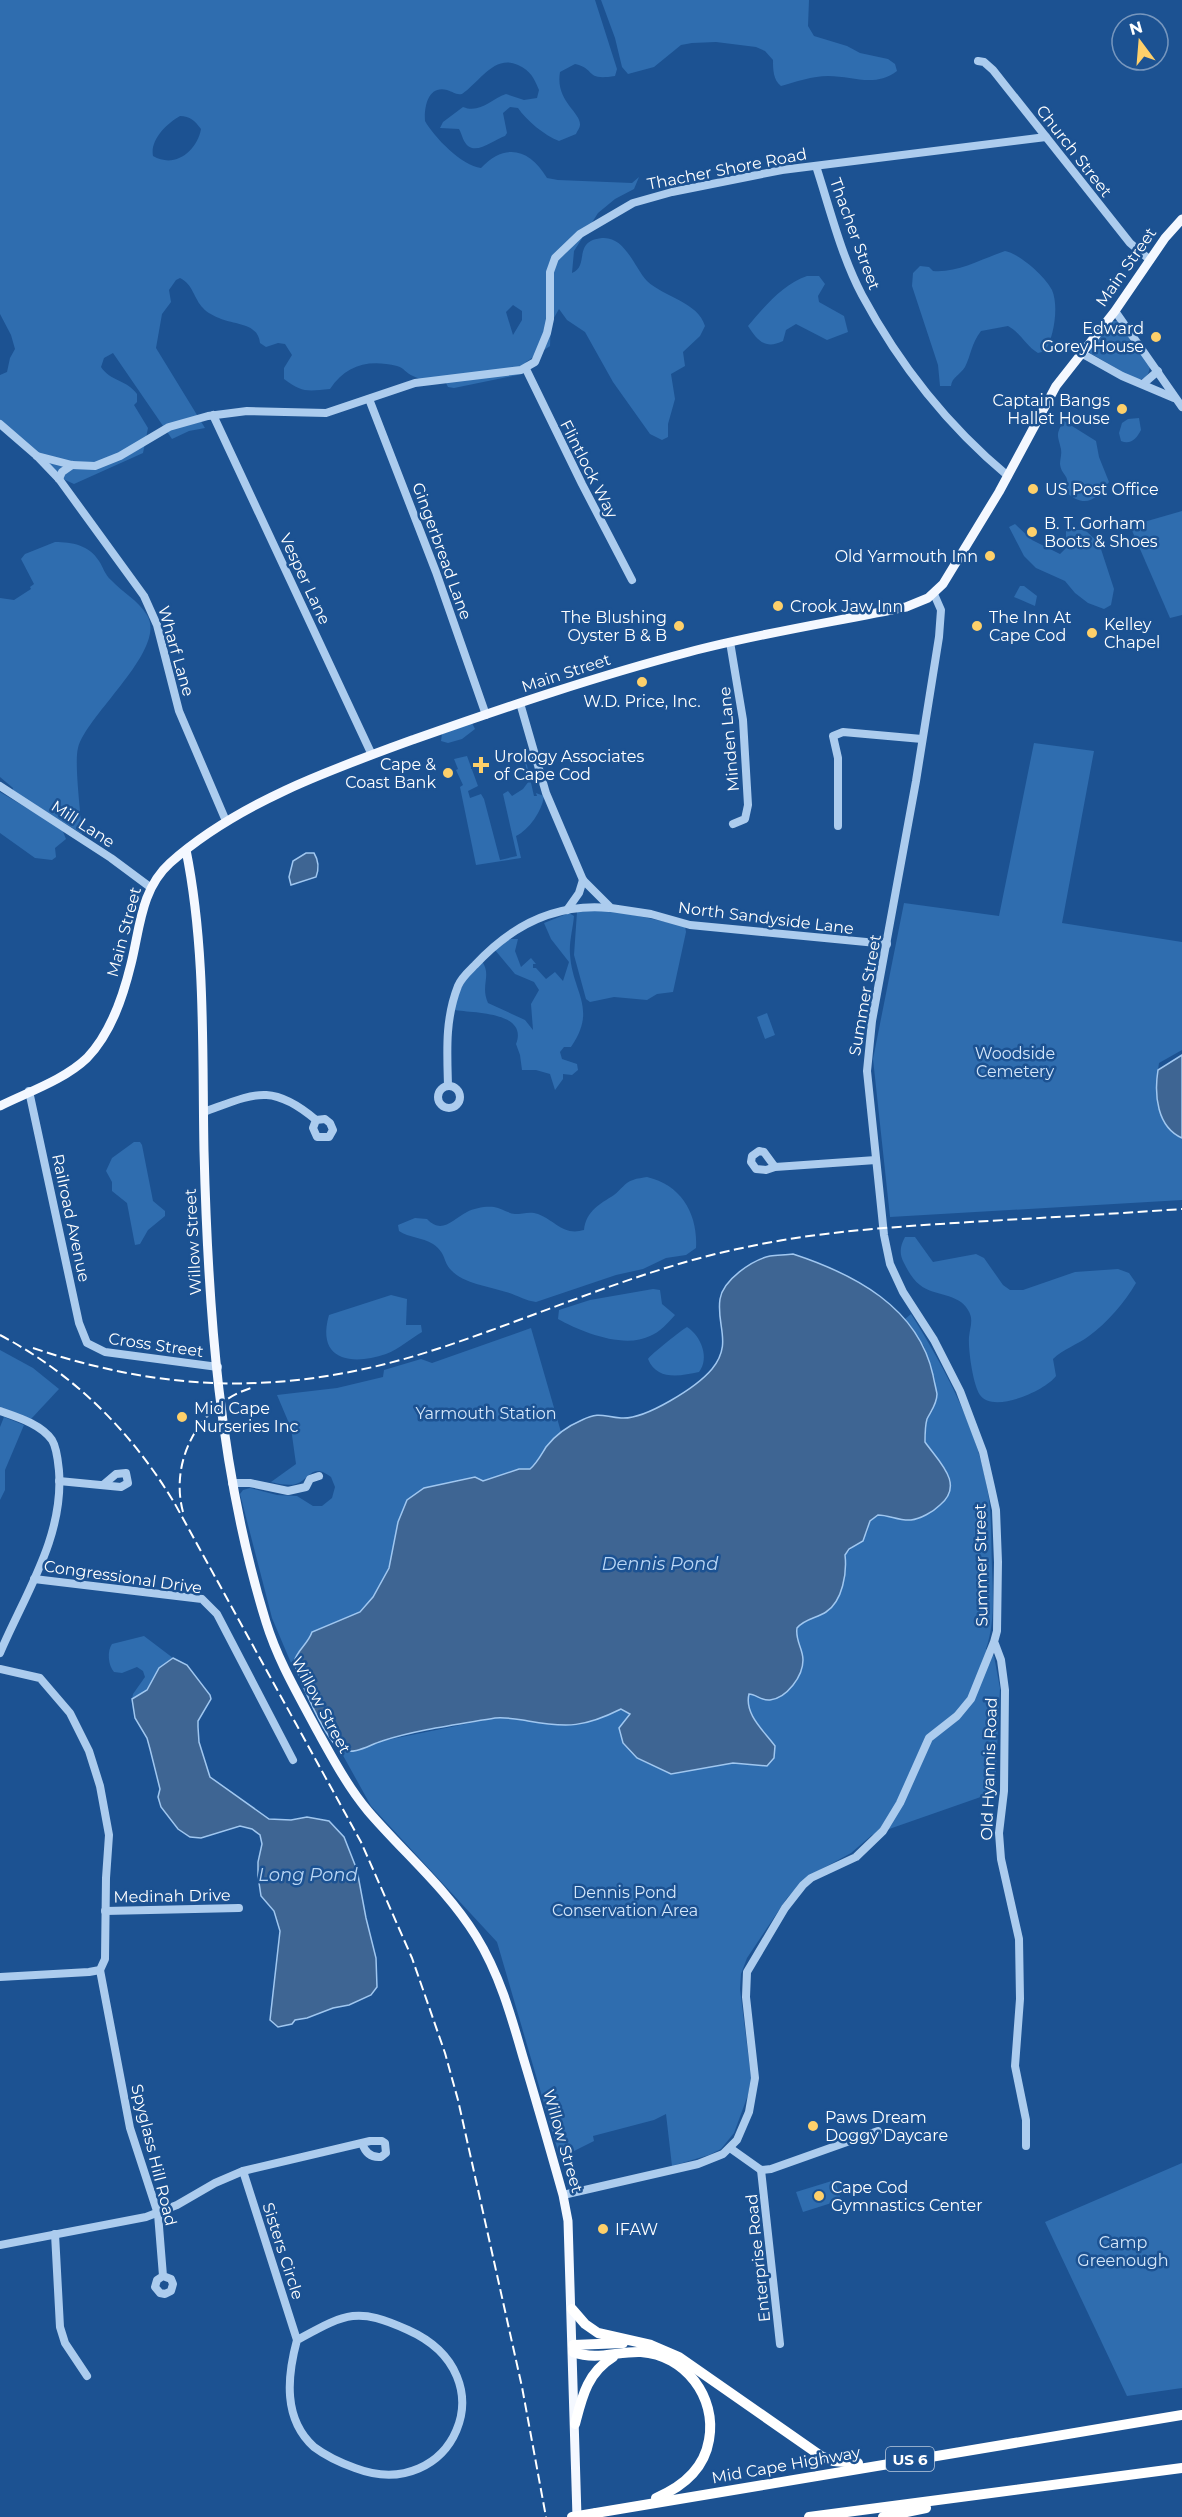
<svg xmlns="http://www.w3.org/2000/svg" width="1182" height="2517" viewBox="0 0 1182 2517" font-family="Montserrat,sans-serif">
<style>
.green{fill:#2f6daf;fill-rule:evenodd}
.water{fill:#3e6593;stroke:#a0c7f0;stroke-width:1.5}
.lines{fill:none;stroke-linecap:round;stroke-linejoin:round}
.minor{stroke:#acccee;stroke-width:8}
.major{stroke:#f4f8ff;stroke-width:9}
.highway{stroke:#fff;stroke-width:10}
.rail{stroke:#fff;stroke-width:2;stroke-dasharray:10 4.5;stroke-linecap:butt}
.highway-bridge{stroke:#fff;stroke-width:10}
.poi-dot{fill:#fed06a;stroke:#1c5292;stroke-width:2}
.labels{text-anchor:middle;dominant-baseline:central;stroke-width:5;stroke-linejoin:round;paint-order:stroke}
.shield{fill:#1c5292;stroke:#bbcbde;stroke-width:1.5}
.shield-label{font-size:15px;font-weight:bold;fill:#fff}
.street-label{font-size:16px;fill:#fff;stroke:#1c5292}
.poi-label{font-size:16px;fill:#fff;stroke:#1c5292;text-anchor:start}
.park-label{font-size:16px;fill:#d3e6fa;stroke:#1c5292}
.water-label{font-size:18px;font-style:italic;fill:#b9d6f5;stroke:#1c5292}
</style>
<rect width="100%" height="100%" fill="#1c5292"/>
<g class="green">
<path d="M0,0h595l22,69 -2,7c-31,5 -18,-7 -40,-12l-15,8c-5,29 21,40 20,53 0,3 -3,6 -4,9l-17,7c-15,-6 -32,-20 -41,-33l-8,-1 -7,6 4,20 -2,3c-10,3 -27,18 -37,10 -5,-4 -6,-12 -9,-17l-19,-1 3,-6 20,-15c17,7 28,-8 43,-13l18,6 13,-2 2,-8c-5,-12 -8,-19 -21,-25 -24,-11 -39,18 -56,29 -7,1 -8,-2 -15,-4 -19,-5 -23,17 -22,31 9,16 37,45 56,47 24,-26 49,-19 66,10l11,2 74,3 7,-6 -5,12 -19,10 -17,14 -24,38 -2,22c18,-7 0,-32 30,-35 23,-2 32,29 45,43 17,16 51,21 58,45l-5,10 -17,16 2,14 -14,8 4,25 -7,25v13l-6,3 -12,-6 -37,-52 -28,-50 -18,-12 -8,-11 -8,14 -1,23 -24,16 -4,12 -68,14 -6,-1 -3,-6c-10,1 -23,0 -32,-5 -6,-2 -10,-9 -16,-10 -29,-7 -51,-1 -67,23 -22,2 -28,4 -46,-10v-11l8,-13 -7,-11 -7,-1 -12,4 -6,-4c-2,-21 -27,-18 -41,-25 -5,-2 -13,-6 -16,-10 -9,-9 -10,-24 -23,-30l-4,2 -7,10 2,12 -9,12 -6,34 49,80 -16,3 -17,8 -59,-86 -9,5 -3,9c9,14 26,13 36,27v8l-3,3 14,23 -5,25 -69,31 -24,-11 -50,-53v-45l7,-3 3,-14 5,-9 -4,-14 -11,-21zM180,116c10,0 15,5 21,13 -4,22 -26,40 -48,27 -3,-16 13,-32 27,-40zM513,305l9,6v9l-9,15 -7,-23z"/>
<path d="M601,0h208l-1,26 6,10 33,10 13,7 28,6 7,5 2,7c-23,17 -43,5 -69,5 -15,0 -33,6 -47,10 -8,-6 -8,-17 -8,-26l-8,-9 -9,-4 -40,-5 -24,1 -11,2 -27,22 -26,7 -6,-7 -7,-29z"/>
<path d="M1005,251c15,3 40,25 47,39 7,16 2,47 -7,61l-7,2c-12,-7 -17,-20 -30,-27l-27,5c-10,13 -10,24 -16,36 -5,8 -13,10 -14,19h-11l-2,-21 -26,-79 1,-13 7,-7 9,1 4,4c25,2 48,-12 72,-20z"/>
<path d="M807,276h12l6,8 -7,12 1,6 25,14 4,16 -21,8 -31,-16 -10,6 -3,11c-18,9 -26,-1 -35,-15 16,-19 35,-42 59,-50z"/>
<path d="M1112,321h5l33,44c-1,11 -5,17 -17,13l-43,-25 -1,-4z"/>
<path d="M1139,418l2,12c-4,8 -10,15 -20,11l-2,-8 3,-10 6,-4z"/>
<path d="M1064,421l32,20 3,16 10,25c-13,18 -24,27 -43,10 5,-19 -4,-14 -6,-28 0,-5 2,-10 1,-15 -3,-14 -6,-14 3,-28z"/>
<path d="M1182,511v104l-12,3 -40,-92z"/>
<path d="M1015,524l17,16 28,14 6,-6v-18h19l14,13 15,46 -3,16 -7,4 -16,-6 -13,-10 -10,-12 -29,-13 -12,-12 -15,-29z"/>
<path d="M55,542c17,0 34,3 44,19 4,6 6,14 12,19 11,12 27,20 36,35 21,34 -59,98 -69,133 -4,14 3,68 4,86l-69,-43v-3l-13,-11v-179l14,2 17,-11 -1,-2 4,-3 -13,-25 4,-5z"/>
<path d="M1020,586h4l13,10 -2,10 -21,-9z"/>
<path d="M472,723l3,6 -13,10 -14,4 -7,-2 1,-7z"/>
<path d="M1034,743l60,8 -32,172 120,19v108l-23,13 -3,21 26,45v71l-292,17 -17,-158 31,-156 95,13z"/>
<path d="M524,752l10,44h3l-1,-3 8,3c-2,15 -15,34 -28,40l5,22 -45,7 -16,-78 3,-2 -7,-15 2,-1 -4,-10 13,-3 11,30 -10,5 2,7 11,-4 3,5 16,61 17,-4 -14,-62 5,-3 4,5 11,-7 6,-8 -4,-4 1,-11 -6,-10z"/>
<path d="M0,792l62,37 4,10 -11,9 1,9 -4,3 -17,-2 -35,-25z"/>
<path d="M598,910l31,4 56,12 1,6 -13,60 -16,2 -10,6 -33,-3 -24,5 -4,-3 -12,-44 3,-43z"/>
<path d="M569,913l5,3c-1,12 -5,26 -4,38 2,38 28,54 1,93h-7l-4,5 2,7 15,5 1,6 -6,5 -9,-1v5l-8,11 -5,-16 -14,-4h-14l-2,-15 -4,-11c13,-33 -45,-31 -62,-34 4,-20 13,-36 28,-49 10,15 -2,24 6,42l37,17 8,10 -2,-26 8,-14 -5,-8 -19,-8 -20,-24 11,-11h12l-3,12 6,16 10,-9 5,6h-3v4h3l10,11 9,-7 8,9 6,-19 -18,-23 -7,-16z"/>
<path d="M767,1013l8,22 -10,4 -8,-22z"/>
<path d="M134,1142h6l2,3 11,56 12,10v5l-17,14 -8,14 -5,1 -8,-42 -15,-12v-9l-6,-11 6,-13z"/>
<path d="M647,1177c35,8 51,38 49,71l-10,7 -20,3 -23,11 -27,6 -80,27c-11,-1 -19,-7 -30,-10 -18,-6 -42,-8 -55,-22 -9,-10 -4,-16 -18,-26 -11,-7 -24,-6 -34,-13l-1,-6 17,-7 12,1c15,16 26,0 40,-7 7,-4 19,-6 27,-5 7,1 13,6 21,7 8,0 15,-3 23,0 18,7 25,22 46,16 2,-19 16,-26 30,-35 7,-5 11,-13 19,-15 4,-2 10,-2 14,-3z"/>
<path d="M905,1237h10l18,25 43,-8 8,4 19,27 7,5h13l52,-18 43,-3 11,4 7,10c-11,19 -29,40 -47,53 -12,9 -26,13 -36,23l3,17c-11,15 -63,38 -76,19 -7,-10 -12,-46 -11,-58 1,-10 5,-18 -1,-27 -9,-17 -35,-14 -48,-25 -7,-5 -12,-14 -16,-22 -5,-9 -4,-17 1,-26z"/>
<path d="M653,1289l7,1 2,14 13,11c-7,8 -15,17 -25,21 -26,13 -69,-4 -92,-17l1,-9 31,-10z"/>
<path d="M391,1295l16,4 -1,26h15l1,7c-12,7 -23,17 -36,22 -35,12 -70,6 -57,-39z"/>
<path d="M911,1314c35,56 69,119 78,185 3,23 2,46 3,69 1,28 3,55 -6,81l8,7 6,32 -5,104 -123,43 -21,18 -42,23 -22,22 -40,60 -6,16 -1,15 11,88 -3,18 -14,38 -13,16 -12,6 -37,11 -6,-52 -12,6 -61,16 1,5 -34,17 -63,-216 -126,-136 -31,-56 12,2 30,-11 113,-23c13,-1 21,1 33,3 38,7 59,5 93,-12l9,5 18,49 23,11 62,-11 20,2 21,-7 1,-12c-11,-15 -31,-32 -26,-53 6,1 10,6 17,7 18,2 37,-23 37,-40 0,-12 -8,-19 -6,-32 7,-9 20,-10 29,-16 17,-11 21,-40 19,-57l22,-22 3,-12 8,-6c9,0 16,4 24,5 29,3 38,-18 49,-39l-5,-11 -21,-28 2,-22 6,-10 4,-16 -13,-48 -20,-26z"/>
<path d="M687,1327c14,9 23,31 12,45 -19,4 -42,9 -51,-13 2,-4 35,-30 39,-32z"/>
<path d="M531,1328l30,104 -31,37h-11l-36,12 -8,-4 -51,11 -17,12 -9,22 -9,46 -16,29 -13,15 -37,15 -13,12 -19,24 -19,-45 -32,-124 3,-4 7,-2 27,7 20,1 16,10h9l10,-8 3,-11 -4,-10c-20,-15 -20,2 -35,7 -8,2 -17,0 -25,-2l25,-18 -5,-36 -14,-33 60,-7 46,-11 1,-7 37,-11 11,4z"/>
<path d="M0,1350l33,18 26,21 -28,30 -31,-11z"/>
<path d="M4,1417l20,8 -19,45v20l-5,10v-73z"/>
<path d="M144,1636l29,22 -14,10 -12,22 -15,9 1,-5 12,-17 -2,-6 -6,-4 -15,6 -8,-1c-6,-7 -7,-21 -2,-28z"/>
<path d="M1182,2163v225l-55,8 -82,-174z"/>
<path d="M835,2180l6,20 -38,12 -7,-20z"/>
</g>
<g class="water">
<path d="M306,853h8c5,8 5,16 2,24l-25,8 -2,-8 4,-16z"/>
<path d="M1182,1055v83c-25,-11 -28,-43 -24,-68z"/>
<path d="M793,1254c61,20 125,53 140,121 1,6 3,13 4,19 0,10 -6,17 -10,25 -2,7 -2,16 -2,23 14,20 40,42 15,63 -7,7 -20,14 -29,15 -12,1 -22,-5 -33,-5l-8,6 -7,20 -14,8 -4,6c2,17 -2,46 -19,57 -9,6 -22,7 -29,16 -2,13 6,20 6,32 0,16 -16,38 -33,40 -9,1 -14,-6 -21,-6 -5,20 15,37 26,52l-1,12 -7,8 -34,-3 -62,11 -34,-16 -14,-15 -4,-15 11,-14 -9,-5c-36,18 -53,19 -93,12 -12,-2 -20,-4 -33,-3 -35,6 -80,12 -113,23 -13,4 -27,14 -40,9 -15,-5 -43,-72 -48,-88 3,-12 14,-18 18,-30l48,-20 13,-15 16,-29 9,-46 9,-22 17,-12 51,-11 8,4 36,-12h11c7,-6 11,-14 16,-22 10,-13 22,-21 36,-27 18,-9 22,-3 39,-2 24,2 76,-31 91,-49 21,-26 4,-43 8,-70 3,-19 32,-39 50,-43 8,-1 16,-1 23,-2z"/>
<path d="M173,1658l14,7 23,30 1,4 -13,22v6l1,15 11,35 59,42 22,1 16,-3 22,4 15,16 13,33 9,48 10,40 1,29 -6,8 -22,10 -16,3 -26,10 -12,2 -3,4 -14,3 -8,-7 10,-89 -6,-20 -13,-15 -3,-20v-14l4,-18 -2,-9 -8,-6 -12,-3 -39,12 -11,-1 -12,-8 -17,-22 -3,-10 2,-8 -10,-40 -3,-11 -12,-20 -3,-19 15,-9 12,-22z"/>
</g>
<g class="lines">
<g class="minor">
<path d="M978,61l6,1 9,8 137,173 20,17"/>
<path d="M816,166c14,43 25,89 46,129 37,69 86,131 146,181"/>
<path d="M1115,311l67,96"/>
<path d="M1081,353l41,23 52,22"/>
<path d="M526,369l56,115 50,96"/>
<path d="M1143,384l15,-13"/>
<path d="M369,399l67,173 50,143"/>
<path d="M213,415l159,340"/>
<path d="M0,424l37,32 22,23 85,117 13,29 22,86 47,110"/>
<path d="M37,456l35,9 23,1 25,-10 49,-29 39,-11 39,-5 79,2 89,-30 106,-13 14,-8 12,-29 3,-14v-47l5,-14 25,-24 53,-31 39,-11 110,-22 264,-33"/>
<path d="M59,479l3,-7 10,-7"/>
<path d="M730,642l13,78 5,85 -3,14 -12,5"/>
<path d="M520,703l26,90 37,87 28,28 40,6 39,11 197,19"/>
<path d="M0,786l111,72 39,29"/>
<path d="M838,826v-68l-5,-22 10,-4 79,7"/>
<path d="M567,910l12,-17 4,-13"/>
<path d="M448,1085c-1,-34 -3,-66 10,-99 3,-8 11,-15 17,-21 36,-39 80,-62 134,-57"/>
<circle cx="449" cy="1097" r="11"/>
<path d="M29,1091l50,232 8,20 18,9 113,15"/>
<path d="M204,1112c50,-18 67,-30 112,8l-3,8 4,9h12l4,-7 -3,-7 -5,-4 -9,1"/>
<path d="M775,1167l-9,3 -10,-1 -5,-7 1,-6 7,-5 5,1 11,15 101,-7"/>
<path d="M0,1411c17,6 41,13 52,29 5,8 6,21 7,31 5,66 -34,123 -59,182"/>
<path d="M59,1481l62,6 7,-4 -2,-10 -10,1 -13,11"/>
<path d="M232,1483h18l38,8 18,-4 4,-8 9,-3"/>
<path d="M34,1579l168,20 15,15 76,146"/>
<path d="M995,1644l6,16 4,30 -1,101 -5,42 2,26 18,80 1,60 -5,67 11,54v26"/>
<path d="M0,1669l40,9 30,35 19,38 11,35 9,49 -3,43 -1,81 -5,11 -11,2 -89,5"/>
<path d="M105,1911l134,-3"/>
<path d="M100,1970l30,158 28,86 5,62 8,3 2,5 -2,7 -6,3 -5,-1 -5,-6 2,-7 6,-4"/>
<path d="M730,2148l31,22 10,-1 107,-38"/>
<path d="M761,2170l19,174"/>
<path d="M243,2171l54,169c-10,37 -14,79 17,107 12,9 27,16 41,21 97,37 156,-92 53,-138 -52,-24 -63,-16 -111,10"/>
<path d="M563,2195l135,-31 25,-10 14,-14 12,-28 6,-34 -9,-81 1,-25 38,-64 18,-23 8,-7 45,-21 27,-26 17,-28 29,-65 28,-22 14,-17 23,-57 3,-11 1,-69 -2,-52 -5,-23 -8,-35 -23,-61 -26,-51 -31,-48 -13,-28 -6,-29 -17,-164 5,-50 44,-240 23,-144 2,-27 -7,-16"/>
<path d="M55,2234l5,93 5,16 22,33"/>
<path d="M0,2245l146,-28 31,-12 38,-22 28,-12 127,-30h12l3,2 1,10 -5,4c-10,1 -16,-5 -19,-14"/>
</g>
<g class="major">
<path d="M186,850c20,99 16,201 18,301 4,158 15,319 62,471 12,39 33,74 52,110 15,27 30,55 50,79 36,42 79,78 108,125 23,37 35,79 47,121 14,46 27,92 40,138l5,26 9,296"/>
<path d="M0,1106c28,-14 64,-26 87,-48 24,-25 36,-61 44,-94 9,-36 10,-75 39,-101 67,-60 162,-94 245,-124 91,-32 182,-63 274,-87 71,-19 145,-30 217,-45l22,-9 15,-14 56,-92 57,-106 59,-75 50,-73 17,-19"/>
</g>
<g class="highway">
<path d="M572,2309l13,15 13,9 53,12 28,12 142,99 12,5 25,2"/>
<path d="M573,2345l50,-2"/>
<path d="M573,2352c24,9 44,-1 68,0 44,3 76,45 68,88 -5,30 -27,47 -53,58"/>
<path d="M575,2424c7,-27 12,-51 38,-67"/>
<path d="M596,2513l586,-98"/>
<path d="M809,2517l373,-49"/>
<path d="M883,2517l43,-9"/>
</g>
<g class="rail">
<path d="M0,1335c74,39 132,97 175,169l186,338 51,116 33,95 13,47 64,287 24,130"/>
<path d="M33,1348c149,50 275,46 422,-5 97,-33 192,-76 292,-96 73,-16 148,-20 223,-25 70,-4 141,-8 212,-13"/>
<path d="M183,1512c-14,-52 17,-108 68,-124"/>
</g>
<path class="highway-bridge" d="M572,2517l24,-4"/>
</g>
<g class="poi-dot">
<circle cx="1156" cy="337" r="6"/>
<circle cx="1122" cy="409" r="6"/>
<circle cx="1033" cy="489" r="6"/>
<circle cx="1032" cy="532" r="6"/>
<circle cx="990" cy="556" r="6"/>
<circle cx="778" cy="606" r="6"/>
<circle cx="679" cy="626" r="6"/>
<circle cx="977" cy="626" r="6"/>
<circle cx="1092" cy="633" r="6"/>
<circle cx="642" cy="682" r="6"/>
<path d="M478 756h6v6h6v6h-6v6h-6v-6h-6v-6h6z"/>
<circle cx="448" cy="773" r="6"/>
<circle cx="182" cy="1417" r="6"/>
<circle cx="813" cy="2126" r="6"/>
<circle cx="819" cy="2196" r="6"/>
<circle cx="603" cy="2229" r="6"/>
</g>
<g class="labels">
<rect class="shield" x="886" y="2447" width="48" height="24" rx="4.5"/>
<g class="shield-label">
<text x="910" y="2459">US 6</text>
</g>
<g class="street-label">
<text transform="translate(1074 151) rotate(52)">Church Street</text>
<text transform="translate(727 169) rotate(-11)">Thacher Shore Road</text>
<text transform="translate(855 234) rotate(70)">Thacher Street</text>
<text transform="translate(1126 267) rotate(-55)">Main Street</text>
<text transform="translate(589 469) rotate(63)">Flintlock Way</text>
<text transform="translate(442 551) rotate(70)">Gingerbread Lane</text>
<text transform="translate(305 579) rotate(65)">Vesper Lane</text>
<text transform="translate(176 651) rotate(74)">Wharf Lane</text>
<text transform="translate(566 673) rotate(-18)">Main Street</text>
<text transform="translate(729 739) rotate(-95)">Minden Lane</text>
<text transform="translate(83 824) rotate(33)">Mill Lane</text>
<text transform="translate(766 918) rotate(7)">North Sandyside Lane</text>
<text transform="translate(124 932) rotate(-75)">Main Street</text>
<text transform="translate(865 995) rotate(-80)">Summer Street</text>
<text transform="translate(71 1218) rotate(78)">Railroad Avenue</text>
<text transform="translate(193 1242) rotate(-93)">Willow Street</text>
<text transform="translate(156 1345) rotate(8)">Cross Street</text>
<text transform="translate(981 1565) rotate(-91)">Summer Street</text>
<text transform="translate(123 1577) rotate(8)">Congressional Drive</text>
<text transform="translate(321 1705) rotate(62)">Willow Street</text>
<text transform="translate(989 1769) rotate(-88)">Old Hyannis Road</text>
<text transform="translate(172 1896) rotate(-1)">Medinah Drive</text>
<text transform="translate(563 2141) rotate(74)">Willow Street</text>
<text transform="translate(154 2155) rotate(76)">Spyglass Hill Road</text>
<text transform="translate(283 2251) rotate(72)">Sisters Circle</text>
<text transform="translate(758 2258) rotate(-96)">Enterprise Road</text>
<text transform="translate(786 2465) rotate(-10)">Mid Cape Highway</text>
</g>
<g class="poi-label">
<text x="1144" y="328" text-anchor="end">Edward<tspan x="1144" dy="18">Gorey House</tspan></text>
<text x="1110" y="400" text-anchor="end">Captain Bangs<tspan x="1110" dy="18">Hallet House</tspan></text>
<text x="1045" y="489">US Post Office</text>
<text x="1044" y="523">B. T. Gorham<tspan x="1044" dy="18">Boots &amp; Shoes</tspan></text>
<text x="978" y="556" text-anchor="end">Old Yarmouth Inn</text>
<text x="790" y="606">Crook Jaw Inn</text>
<text x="667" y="617" text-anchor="end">The Blushing<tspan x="667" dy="18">Oyster B &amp; B</tspan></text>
<text x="989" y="617">The Inn At<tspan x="989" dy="18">Cape Cod</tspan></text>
<text x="1104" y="624">Kelley<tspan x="1104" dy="18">Chapel</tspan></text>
<text x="642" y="701" text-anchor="middle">W.D. Price, Inc.</text>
<text x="494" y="756">Urology Associates<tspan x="494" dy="18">of Cape Cod</tspan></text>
<text x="436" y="764" text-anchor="end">Cape &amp;<tspan x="436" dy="18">Coast Bank</tspan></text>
<text x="194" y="1408">Mid Cape<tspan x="194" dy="18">Nurseries Inc</tspan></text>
<text x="825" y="2117">Paws Dream<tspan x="825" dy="18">Doggy Daycare</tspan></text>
<text x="831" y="2187">Cape Cod<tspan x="831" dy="18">Gymnastics Center</tspan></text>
<text x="615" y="2229">IFAW</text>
</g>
<g class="park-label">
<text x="1015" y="1053">Woodside<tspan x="1015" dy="18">Cemetery</tspan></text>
<text x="486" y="1413">Yarmouth Station</text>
<text x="625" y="1892">Dennis Pond<tspan x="625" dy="18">Conservation Area</tspan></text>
<text x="1123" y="2242">Camp<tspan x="1123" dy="18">Greenough</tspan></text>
</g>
<g class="water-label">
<text x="660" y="1564">Dennis Pond</text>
<text x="308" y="1875">Long Pond</text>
</g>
</g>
<g transform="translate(1140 42) rotate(344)"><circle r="28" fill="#1c5292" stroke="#7797be" stroke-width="1.5"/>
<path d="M0-4.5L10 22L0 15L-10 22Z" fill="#fed06a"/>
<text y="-9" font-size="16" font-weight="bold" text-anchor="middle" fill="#ffffff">N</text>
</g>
</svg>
